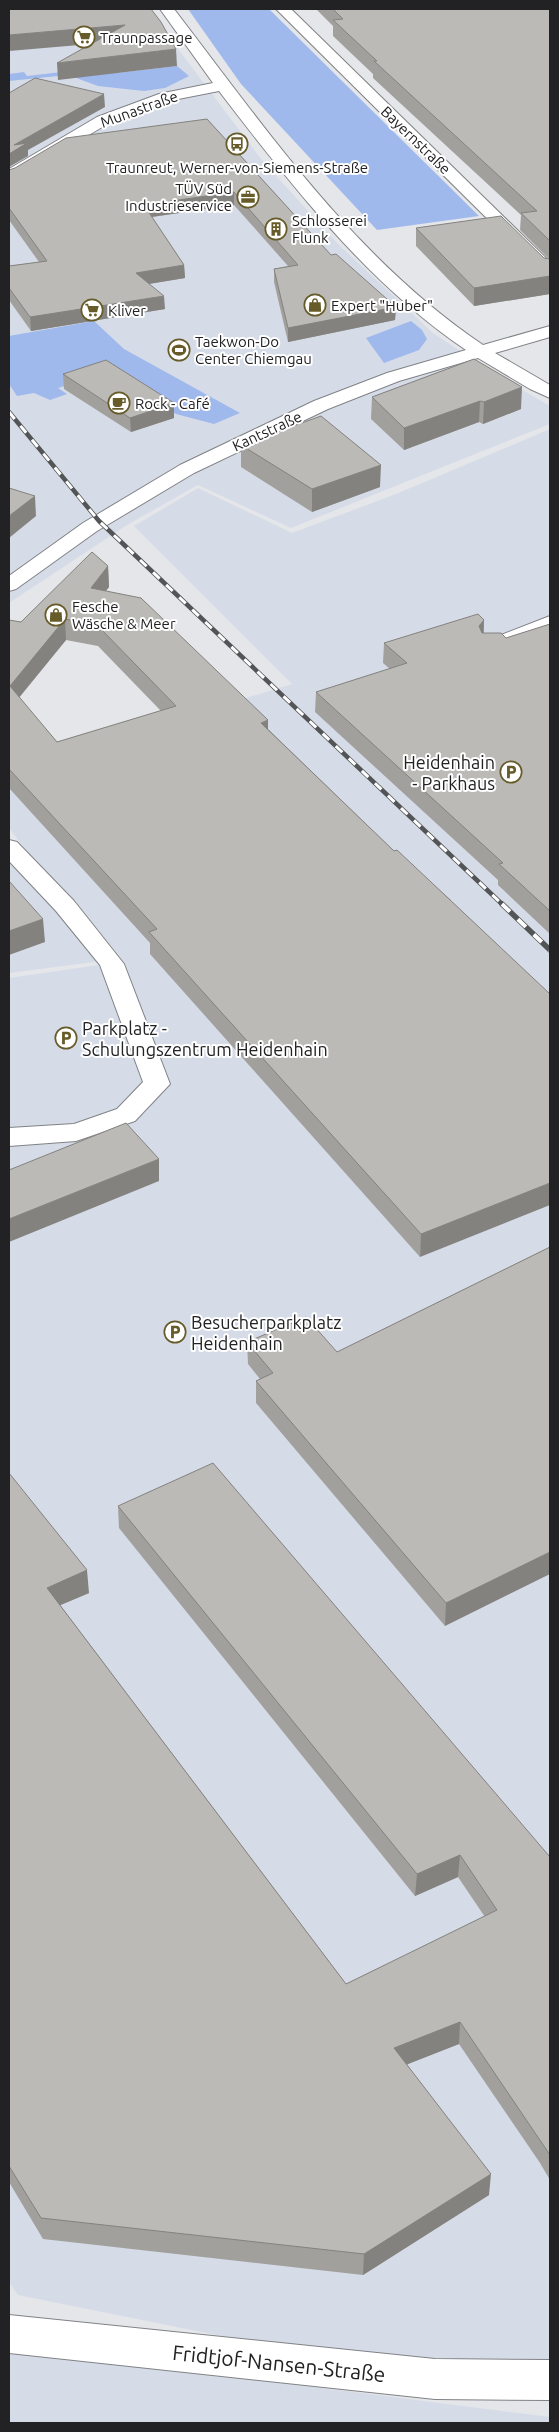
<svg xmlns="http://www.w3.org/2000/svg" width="559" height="2432" viewBox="0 0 559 2432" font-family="Ubuntu,sans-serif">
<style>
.built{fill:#d6dce7}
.green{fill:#9fb9ed}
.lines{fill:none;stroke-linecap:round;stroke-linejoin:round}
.street-casing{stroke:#808286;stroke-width:2}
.secondary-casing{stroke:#808286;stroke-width:2}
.street{fill:#fff;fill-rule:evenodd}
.secondary{fill:#fff;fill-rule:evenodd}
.rail-far1-casing{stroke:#535456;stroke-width:4.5}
.rail-casing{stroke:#535456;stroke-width:5.5}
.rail-far1{stroke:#fff;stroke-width:3;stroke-dasharray:9;stroke-linecap:butt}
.rail{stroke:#fff;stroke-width:4;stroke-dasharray:11;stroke-linecap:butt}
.wall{fill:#a1a09d;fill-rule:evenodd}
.shaded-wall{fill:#83827f}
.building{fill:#bbbab6;stroke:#83827f;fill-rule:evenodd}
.labels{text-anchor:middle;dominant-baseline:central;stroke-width:4;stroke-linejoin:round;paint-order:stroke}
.far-poi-label{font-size:15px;fill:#222224;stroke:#fff;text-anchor:start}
.far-street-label{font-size:15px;fill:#222224;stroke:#fff}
.poi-label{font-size:18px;fill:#222224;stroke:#fff;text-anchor:start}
.near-street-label{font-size:21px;fill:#222224;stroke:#fff}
</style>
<rect width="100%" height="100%" fill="#e4e6ea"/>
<g class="built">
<path d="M9,9h139l113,150 77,85 95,89 59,39 58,34v18l-259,104 -93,-43 -71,40 -118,78z"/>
<path d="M550,429v1934l-115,16 -417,-84 -9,-13v-1304l103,-15 -103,-135v-57l283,-87 -158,-158 64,-38 94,45 104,-39z"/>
<path d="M9,837l93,124 -93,12z"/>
<path d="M9,2348l541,69v6h-541z"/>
</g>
<g class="green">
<path d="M188,9h81l210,207 -102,14 -136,-146z"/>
<path d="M113,66l4,7 60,-7 12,10 -24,12 -21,3 -46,-5 -30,-11 -59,6v-7l15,-2 3,4z"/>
<path d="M94,321l30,28 116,64 -26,11 -38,-10 -67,-42 -51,16 9,6 -17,6 -16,-7 -17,3 -8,-12v-48z"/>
<path d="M411,321l11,9 5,9 -8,11 -35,13 -18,-25z"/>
</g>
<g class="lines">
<g class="street-casing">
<g id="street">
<path d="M276,9h15l259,253v14l-6,-1z"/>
<path d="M550,616v14l-54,21 -8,-1 -3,-5 3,-5z"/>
<path d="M9,840l8,2 57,59 50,63 46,120 -35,37 -59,20 -67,5v-18l65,-4 43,-15 26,-27 -43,-117 -44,-54 -47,-50z"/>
<path d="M9,2315l426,44 115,1v40l-115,-1 -426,-46z"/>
</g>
</g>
<g class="secondary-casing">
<path id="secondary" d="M160,9h14c92,120 181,250 309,336l67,-19v11l-55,16 55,32v13l-20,-9 -52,-31 -79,23 -71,28 -134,64 -97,58 -81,58 -7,2v-15l74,-53 97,-58 134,-64 73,-28 79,-23c-99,-67 -175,-165 -247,-259l-51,10 -59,22 -94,56 -6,2v-12l88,-52 62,-23 54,-11z"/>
</g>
<use href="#street" class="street"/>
<use href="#secondary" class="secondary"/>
<g class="rail-far1-casing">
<path id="rail-far1" d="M9,412l90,109 404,384"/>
</g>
<g class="rail-casing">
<path id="rail" d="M502,904l48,46"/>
</g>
<use href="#rail-far1" class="rail-far1"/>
<use href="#rail" class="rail"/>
</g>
<g class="wall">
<path d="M316,9h234v285l-76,12 -58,-60v-18l133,31 -29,-29 1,-15 -148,-137v-4l-40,-38v-10z"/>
<path d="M207,119l124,136 65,52 -1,13 -107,22 -14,-60v-13l14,-3 -54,-61 -82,12 32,48 1,13 -36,6 16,25 -134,22 -22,-31v-34l30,-4 -30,-42v-50z"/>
<path d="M474,359l47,50 -38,15 -4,-2 -75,28 -33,-31 1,-22z"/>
<path d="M63,374l111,44 -43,14 -67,-43z"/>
<path d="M241,445l139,42 -68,25 -71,-45z"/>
<path d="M108,566l1,21 -3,4 162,138 126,122 57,49 -31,357 -270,-303v-11l-141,-155v-168l12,2zM66,640l32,6 63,65 -104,31 -38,-44z"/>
<path d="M484,620v13l22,5 44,-14v310l-52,-49v-5l-183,-168 1,-20 74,-23 -7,-6 1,-20z"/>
<path d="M550,1247l-105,379 -189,-223v-22l4,-2 -12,-15 -1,-22 90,10z"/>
<path d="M9,1473l80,120 -29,12 286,379 139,-67 -27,-40 -43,19 -296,-368 -1,-22 432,351v323l-10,-17 -81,-119 -52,20 82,131 -126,80 -320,-36 -34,-57z"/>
</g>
<g class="shaded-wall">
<path d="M125,25l1,16 -117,10v-16z"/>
<path d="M176,49l1,17 -119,14 -1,-17z"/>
<path d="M104,94l1,13 -77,43v6l-19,11v-13l5,-9z"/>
<path d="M234,192v13l-90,13v-13z"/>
<path d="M184,265l1,13 -49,8v-13z"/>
<path d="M550,276v18l-76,12v-18z"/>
<path d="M164,296l1,13 -134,22 -1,-14z"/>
<path d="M396,307l-1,13 -107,22v-14z"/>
<path d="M522,387l-1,22 -38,15 1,-22z"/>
<path d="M480,401l-1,21 -75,28v-22z"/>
<path d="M174,403v15l-43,14 -1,-14z"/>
<path d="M381,465l-1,22 -68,25v-23z"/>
<path d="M35,496l1,20 -27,22v-22z"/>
<path d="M108,566l1,21 -17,21 -1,-20z"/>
<path d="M65,619l1,21 -55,67 -1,-21z"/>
<path d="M484,620l-1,20 -4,-14z"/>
<path d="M268,720v21l-7,-18z"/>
<path d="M43,919l2,23 -36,13v-24z"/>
<path d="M159,1159v22l-150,61v-23z"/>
<path d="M550,1183v22l-130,52 1,-23z"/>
<path d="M550,1552v22l-105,52 1,-23z"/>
<path d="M87,1570l2,23 -40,17 -2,-22z"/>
<path d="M460,1855l-2,22 -43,19 2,-22z"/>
<path d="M460,2022l-1,22 -66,26 1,-22z"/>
<path d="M491,2174l-2,21 -126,80 1,-21z"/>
</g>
<g class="building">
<path d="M9,9h142l10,13 15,27 -119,14 68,-38 -116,10z"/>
<path d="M333,9h217v232l-29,-28 16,-2 -163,-150h3l-44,-41 10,-1z"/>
<path d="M35,78l69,16 -90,51 13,-2 -18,11v-61z"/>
<path d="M207,119l124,136 5,-1 60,53 -108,21 -14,-59 24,-4 -64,-73 -90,13 40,60 -48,8 28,23 -134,21 -21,-29v-22l38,-5 -38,-53v-38l6,-2 51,-30z"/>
<path d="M501,216l43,42 6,1v17l-76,12 -58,-60z"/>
<path d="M474,359l48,28 -38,15 -4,-1 -76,27 -32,-31z"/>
<path d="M106,360l68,43 -44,15 -67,-44z"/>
<path d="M321,416l60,49 -69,24 -71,-44z"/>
<path d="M9,488l26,8 -26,20z"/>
<path d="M92,552l16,14 -17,22 50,10 127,122 -7,3 133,128 3,-1 153,144v189l-129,51 -272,-302 8,-3 -148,-160v-149l12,2zM65,619l32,6 79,81 -119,36 -47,-56z"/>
<path d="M478,614l6,6 -5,6 3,7h19l5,5 44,-14v287l-51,-47 4,-1 -187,-171 91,-29 -23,-20z"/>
<path d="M9,881l34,38 -34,12z"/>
<path d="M126,1123l33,36 -150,60v-49z"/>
<path d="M550,1247v305l-104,51 -190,-222 17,-8 -26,-31 59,-25 31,35z"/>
<path d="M213,1463l337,394v298l-90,-133 -66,26 97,126 -127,80 -323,-36 -32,-52v-693l78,97 -40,18 299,396 151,-74 -37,-55 -43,19 -299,-368z"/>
</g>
<defs>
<g id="supermarket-ring" transform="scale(1.125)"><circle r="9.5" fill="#fff" stroke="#675c29" stroke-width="1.5"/><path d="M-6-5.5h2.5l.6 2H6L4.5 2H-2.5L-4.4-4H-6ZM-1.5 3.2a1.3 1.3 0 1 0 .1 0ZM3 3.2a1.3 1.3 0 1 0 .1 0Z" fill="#675c29"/></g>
<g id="bus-ring" transform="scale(1.125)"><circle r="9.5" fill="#fff" stroke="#675c29" stroke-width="1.5"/><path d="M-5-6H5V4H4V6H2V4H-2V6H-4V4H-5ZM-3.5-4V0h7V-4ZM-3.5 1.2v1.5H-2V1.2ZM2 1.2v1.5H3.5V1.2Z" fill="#675c29"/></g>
<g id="office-ring" transform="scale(1.125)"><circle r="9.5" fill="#fff" stroke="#675c29" stroke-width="1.5"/><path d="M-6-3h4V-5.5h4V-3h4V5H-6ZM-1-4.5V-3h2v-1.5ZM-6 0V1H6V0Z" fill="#675c29"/></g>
<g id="building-ring" transform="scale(1.125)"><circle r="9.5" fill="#fff" stroke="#675c29" stroke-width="1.5"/><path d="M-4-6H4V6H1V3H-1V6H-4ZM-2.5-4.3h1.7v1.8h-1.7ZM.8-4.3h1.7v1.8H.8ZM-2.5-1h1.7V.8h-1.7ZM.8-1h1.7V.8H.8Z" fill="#675c29"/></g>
<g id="shop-ring" transform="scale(1.125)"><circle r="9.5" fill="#fff" stroke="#675c29" stroke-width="1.5"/><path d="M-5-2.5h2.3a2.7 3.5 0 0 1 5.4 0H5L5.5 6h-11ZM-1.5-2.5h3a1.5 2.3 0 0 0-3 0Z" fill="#675c29"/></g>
<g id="stadium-ring" transform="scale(1.125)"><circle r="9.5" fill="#fff" stroke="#675c29" stroke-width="1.5"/><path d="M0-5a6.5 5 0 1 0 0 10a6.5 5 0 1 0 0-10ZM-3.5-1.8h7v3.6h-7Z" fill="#675c29"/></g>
<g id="cafe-ring" transform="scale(1.125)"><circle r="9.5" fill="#fff" stroke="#675c29" stroke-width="1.5"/><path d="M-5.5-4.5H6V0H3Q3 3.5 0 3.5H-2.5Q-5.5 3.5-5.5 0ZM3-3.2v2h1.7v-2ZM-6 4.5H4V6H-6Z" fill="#675c29"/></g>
<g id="parking-ring" transform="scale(1.125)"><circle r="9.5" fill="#fff" stroke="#675c29" stroke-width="1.5"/><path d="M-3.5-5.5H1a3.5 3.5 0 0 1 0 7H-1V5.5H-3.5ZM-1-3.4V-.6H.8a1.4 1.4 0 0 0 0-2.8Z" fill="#675c29"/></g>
</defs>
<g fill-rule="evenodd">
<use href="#supermarket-ring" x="84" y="37"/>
<use href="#bus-ring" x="237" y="144"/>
<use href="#office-ring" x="248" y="197"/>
<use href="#building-ring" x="276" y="229"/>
<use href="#shop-ring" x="315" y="305"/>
<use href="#supermarket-ring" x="92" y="310"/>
<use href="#stadium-ring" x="179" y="350"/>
<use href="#cafe-ring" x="119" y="403"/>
<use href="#shop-ring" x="56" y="615"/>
<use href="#parking-ring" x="511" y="772"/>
<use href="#parking-ring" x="66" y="1038"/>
<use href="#parking-ring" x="175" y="1332"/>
</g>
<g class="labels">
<g class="far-poi-label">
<text x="100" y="37">Traunpassage</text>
<text x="237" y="167" text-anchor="middle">Traunreut, Werner-von-Siemens-Straße</text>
<text x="232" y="188" text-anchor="end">TÜV Süd<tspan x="232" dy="17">Industrieservice</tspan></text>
<text x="292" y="220">Schlosserei<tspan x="292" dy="17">Flunk</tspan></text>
<text x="331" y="305">Expert "Huber"</text>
<text x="108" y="310">Kliver</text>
<text x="195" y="341">Taekwon-Do<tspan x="195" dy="17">Center Chiemgau</tspan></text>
<text x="135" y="403">Rock - Café</text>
<text x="72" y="606">Fesche<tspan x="72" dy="17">Wäsche &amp; Meer</tspan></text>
</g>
<g class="far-street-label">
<text transform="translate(139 109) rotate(-20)">Munastraße</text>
<text transform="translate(416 140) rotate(44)">Bayernstraße</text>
<text transform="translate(267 431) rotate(-25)">Kantstraße</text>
</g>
<g class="poi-label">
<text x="495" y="762" text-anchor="end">Heidenhain<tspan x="495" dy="21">- Parkhaus</tspan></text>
<text x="82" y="1028">Parkplatz -<tspan x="82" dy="21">Schulungszentrum Heidenhain</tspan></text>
<text x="191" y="1322">Besucherparkplatz<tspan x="191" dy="21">Heidenhain</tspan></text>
</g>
<g class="near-street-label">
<text transform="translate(279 2363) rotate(6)">Fridtjof-Nansen-Straße</text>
</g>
</g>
<rect width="559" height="2432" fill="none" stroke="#222224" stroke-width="20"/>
</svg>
